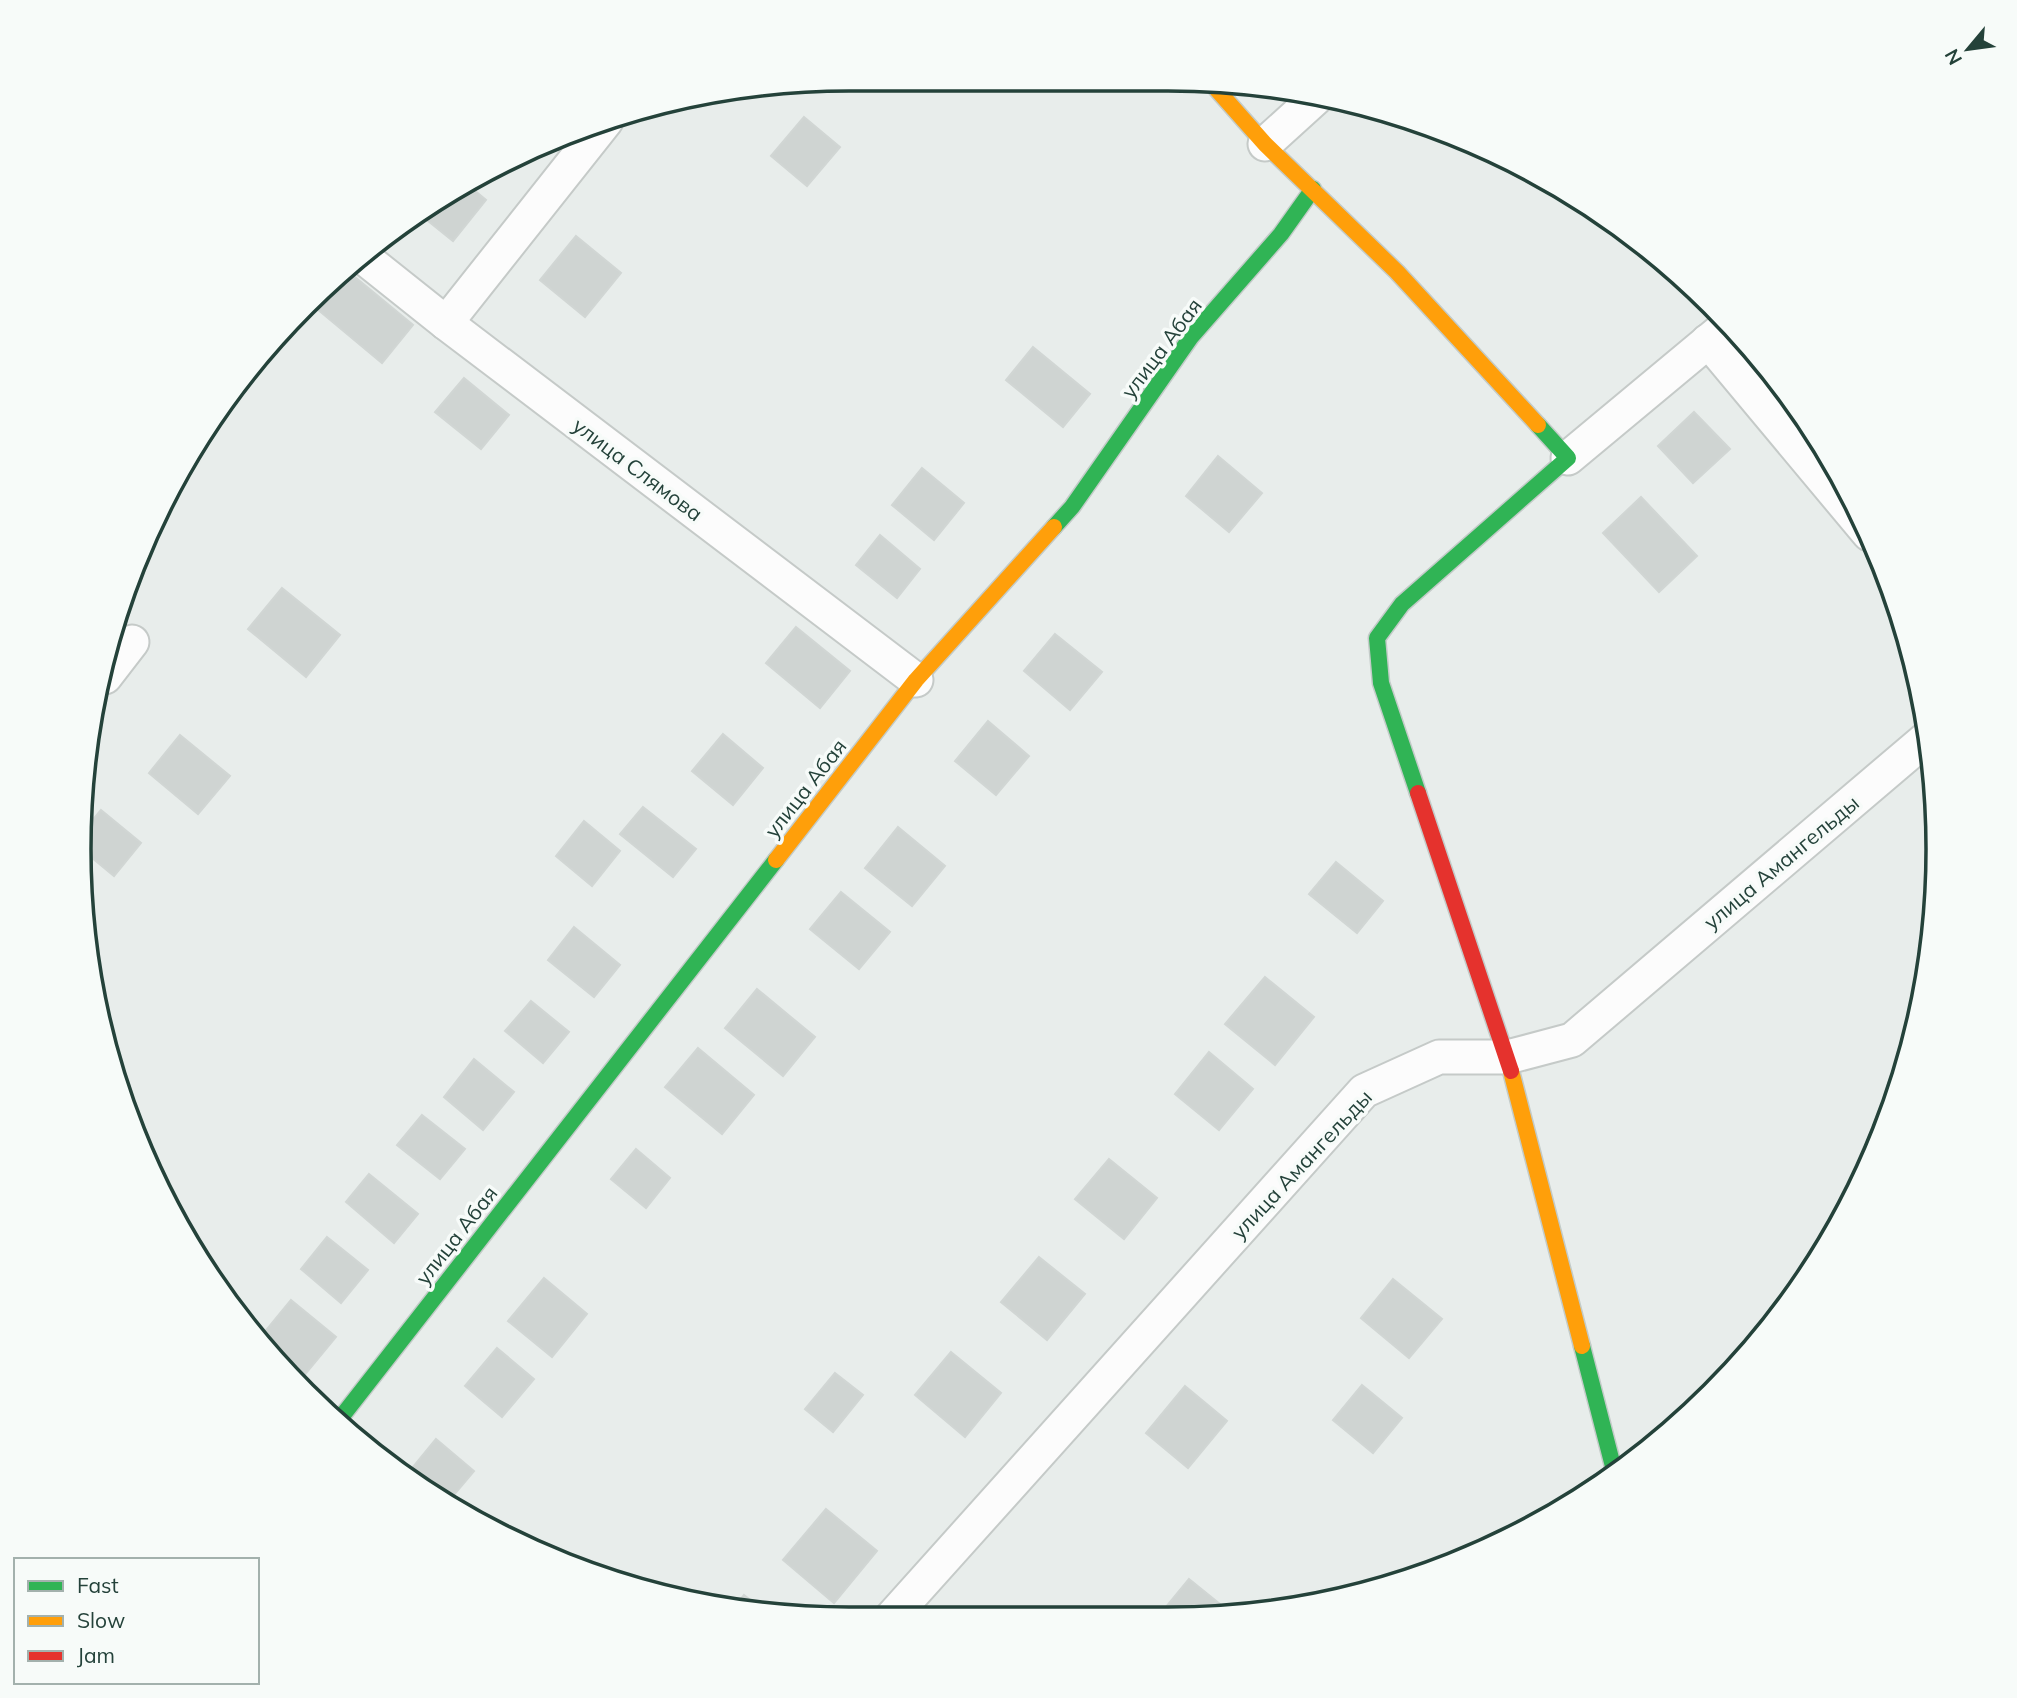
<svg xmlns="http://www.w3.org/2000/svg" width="2017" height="1698" viewBox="0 0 2017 1698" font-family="Mulish,sans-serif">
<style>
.building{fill:#cfd4d2;stroke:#d1d6d4;stroke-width:2}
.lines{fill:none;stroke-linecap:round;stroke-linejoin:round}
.street-casing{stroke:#c5cac8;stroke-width:37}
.fast-casing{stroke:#c3cbc8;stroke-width:19}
.slow-casing{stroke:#c3cbc8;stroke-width:19}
.jam-casing{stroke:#c3cbc8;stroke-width:19}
.street{stroke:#fcfcfc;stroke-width:33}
.fast{stroke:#30b455;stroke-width:16}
.slow{stroke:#ff9f0a;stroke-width:16}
.jam{stroke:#e5322d;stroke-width:16}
.labels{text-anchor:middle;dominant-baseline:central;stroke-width:7;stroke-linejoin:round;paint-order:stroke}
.street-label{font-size:21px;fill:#24423a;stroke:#f7fbf9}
.rim{fill:none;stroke:#24423a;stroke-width:3.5}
</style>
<rect width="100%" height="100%" fill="#e8edeb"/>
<g class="building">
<path d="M804,117l36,30 -33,39 -36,-30z"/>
<path d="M468,185l18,15 -33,41 -31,-25z"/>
<path d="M576,236l45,37 -36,44 -45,-37z"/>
<path d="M344,268l69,57 -31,38 -71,-59z"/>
<path d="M1033,347l57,47 -27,33 -57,-47z"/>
<path d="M464,378l45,37 -28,34 -46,-37z"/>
<path d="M1694,412l36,37 -37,34 -35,-37z"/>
<path d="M1218,456l44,37 -33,39 -43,-36z"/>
<path d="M922,468l42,35 -30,37 -42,-35z"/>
<path d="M1641,497l56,59 -38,36 -56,-59z"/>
<path d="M880,535l40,34 -23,29 -41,-33z"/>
<path d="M282,588l58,47 -34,42 -58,-48z"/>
<path d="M796,627l54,44 -30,37 -54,-45z"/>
<path d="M1055,634l47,38 -32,38 -46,-39z"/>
<path d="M988,721l41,35 -33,39 -41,-34z"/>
<path d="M723,734l40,34 -30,37 -41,-34z"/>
<path d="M180,735l50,41 -32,38 -49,-41z"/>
<path d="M643,807l53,42 -23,28 -53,-43z"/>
<path d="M101,810l40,33 -27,33 -29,-24v-23z"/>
<path d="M584,821l36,30 -28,35 -36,-30z"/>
<path d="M898,827l47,39 -33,40 -47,-38z"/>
<path d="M1336,862l47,39 -26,32 -48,-39z"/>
<path d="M841,892l49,40 -31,37 -49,-40z"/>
<path d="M574,927l46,38 -26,32 -46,-37z"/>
<path d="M1265,977l49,40 -39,48 -50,-41z"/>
<path d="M757,989l58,48 -32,39 -58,-48z"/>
<path d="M531,1001l38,31 -26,31 -38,-32z"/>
<path d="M698,1048l56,47 -32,39 -57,-47z"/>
<path d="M1209,1052l44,37 -34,41 -44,-36z"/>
<path d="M474,1059l40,33 -31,38 -39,-33z"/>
<path d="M422,1115l43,34 -25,30 -43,-34z"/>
<path d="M636,1149l34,29 -24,30 -35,-29z"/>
<path d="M1109,1159l48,39 -33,41 -49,-40z"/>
<path d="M369,1174l49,40 -24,29 -48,-41z"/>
<path d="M327,1237l41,33 -27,33 -40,-34z"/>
<path d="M1039,1257l46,37 -38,46 -46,-38z"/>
<path d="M544,1278l43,36 -35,43 -44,-36z"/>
<path d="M1393,1279l49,40 -33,39 -48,-40z"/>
<path d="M291,1300l45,37 -34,41 -43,-39z"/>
<path d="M497,1348l37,31 -32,38 -37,-31z"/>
<path d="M951,1352l50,41 -36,44 -50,-42z"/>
<path d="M835,1373l28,22 -30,37 -28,-23z"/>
<path d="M1362,1385l40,33 -29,35 -40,-33z"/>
<path d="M1185,1386l42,35 -39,47 -42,-35z"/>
<path d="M436,1439l38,32 -27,32 -39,-30z"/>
<path d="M826,1509l51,42 -43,52 -51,-43z"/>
<path d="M1189,1579l42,34 -75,6z"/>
<path d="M744,1595l19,15 -27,-5z"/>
</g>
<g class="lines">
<g class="street-casing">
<g id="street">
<path d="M1265,144l54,-49"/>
<path d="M362,256l84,67 470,357"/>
<path d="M446,323l160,-202"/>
<path d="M1708,341l161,193"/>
<path d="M1568,458l161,-134"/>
<path d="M105,677l27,-35"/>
<path d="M891,1618l473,-527 75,-34h69l64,-17 355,-302"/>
</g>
</g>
<g class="fast-casing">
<g id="fast">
<path d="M1054,527l18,-20 119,-170 90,-103 32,-45"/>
<path d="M1418,793l-37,-110 -4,-45 25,-34 166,-146 -30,-33"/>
<path d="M1582,1346l33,128"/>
<path d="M339,1420l437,-560"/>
</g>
</g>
<g class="slow-casing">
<g id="slow">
<path d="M1212,84l53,60 132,128 141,153"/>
<path d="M776,860l140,-180 138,-153"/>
<path d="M1511,1071l71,275"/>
</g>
</g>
<g class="jam-casing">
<path id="jam" d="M1418,793l93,278"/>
</g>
<use href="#street" class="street"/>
<use href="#fast" class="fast"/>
<use href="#slow" class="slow"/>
<use href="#jam" class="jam"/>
</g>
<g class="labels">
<g class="street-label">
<text transform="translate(1161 348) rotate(-53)">улица Абая</text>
<text transform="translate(638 469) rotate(37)">улица Слямова</text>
<text transform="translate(805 788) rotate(-52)">улица Абая</text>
<text transform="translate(1781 862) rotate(-40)">улица Амангельды</text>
<text transform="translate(1301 1164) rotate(-47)">улица Амангельды</text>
<text transform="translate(456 1235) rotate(-52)">улица Абая</text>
</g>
</g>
<path d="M0 0H2017V1698H0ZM849 91H1168A758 758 0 0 1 1926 849V849A758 758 0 0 1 1168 1607H849A758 758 0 0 1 91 849V849A758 758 0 0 1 849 91Z" fill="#f7fbf9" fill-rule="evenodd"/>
<path class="rim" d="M849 91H1168A758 758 0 0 1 1926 849V849A758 758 0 0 1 1168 1607H849A758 758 0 0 1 91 849V849A758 758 0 0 1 849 91Z"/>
<rect x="14" y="1558" width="245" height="126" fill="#f7fbf9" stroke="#a3b1ad" stroke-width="2"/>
<rect x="28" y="1581" width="35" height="10" fill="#30b455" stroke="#a3b1ad" stroke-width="2"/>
<text x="77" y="1593" font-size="21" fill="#24423a">Fast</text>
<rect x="28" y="1616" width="35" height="10" fill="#ff9f0a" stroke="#a3b1ad" stroke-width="2"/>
<text x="77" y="1628" font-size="21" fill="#24423a">Slow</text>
<rect x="28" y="1651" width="35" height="10" fill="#e5322d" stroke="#a3b1ad" stroke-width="2"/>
<text x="77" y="1663" font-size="21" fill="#24423a">Jam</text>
<g transform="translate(1968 49) rotate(241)" stroke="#f7fbf9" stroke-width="5" paint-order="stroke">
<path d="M0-5L12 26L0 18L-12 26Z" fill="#24423a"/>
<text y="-10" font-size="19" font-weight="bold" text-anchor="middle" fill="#24423a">N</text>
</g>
</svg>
